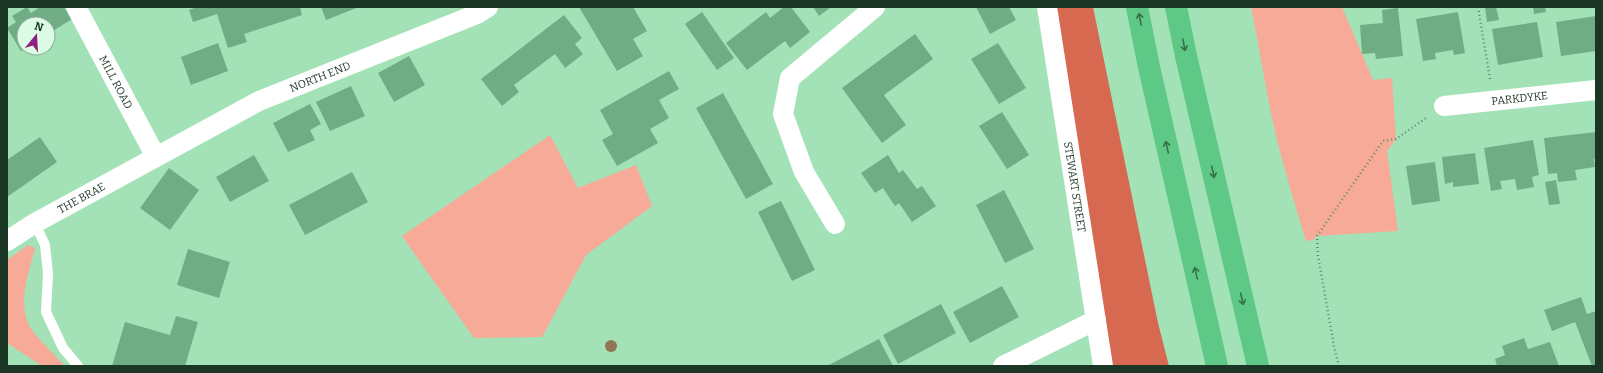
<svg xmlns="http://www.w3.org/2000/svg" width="1603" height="373" viewBox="0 0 1603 373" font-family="Bitter,serif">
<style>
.green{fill:#f7aa97}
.forest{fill:#d66950}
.building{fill:#70ad84}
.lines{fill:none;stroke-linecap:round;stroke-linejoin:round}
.path{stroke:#608d6f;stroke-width:2.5;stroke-dasharray:1 3;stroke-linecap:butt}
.lane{stroke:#fff;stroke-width:10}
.street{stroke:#fff;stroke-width:20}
.highway{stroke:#5ec886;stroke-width:22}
.tree{fill:#907654}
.oneway{stroke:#36704c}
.labels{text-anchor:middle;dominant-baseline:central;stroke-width:3.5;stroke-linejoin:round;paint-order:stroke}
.street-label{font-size:11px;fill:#1c3625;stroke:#dbfbe4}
</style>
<rect width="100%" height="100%" fill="#a3e2b6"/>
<g class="green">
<path d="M1251,7h91l31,73 19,-2 4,61 -9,12 11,80 -81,5 -4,4 -7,1c-12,-40 -25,-81 -34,-123 -8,-37 -13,-74 -21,-111z"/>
<path d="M550,135l28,53 58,-23 16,41 -66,49 -44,82 -68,1 -72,-102z"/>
<path d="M28,245l7,3c-6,24 -18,55 -5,79 6,10 26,29 35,39h-23l-35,-23v-83z"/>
</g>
<path class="forest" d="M1054,7h39l65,316 11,43h-57z"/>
<g class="building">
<path d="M27,7l4,6 9,-6h24l8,12 -24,15v-10h-24v24h3l-6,3 -14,-23 9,-6 -4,-6z"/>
<path d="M197,7h103l2,8 -58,19 3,8 -19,6 -11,-34 -24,8 -4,-12z"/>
<path d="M321,7h38l-33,13z"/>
<path d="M579,7h54l14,24 -14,8 10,17 -26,15z"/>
<path d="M784,7h7l19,25 -20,16 -5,-7 -38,29 -21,-27 40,-31 4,6z"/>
<path d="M813,7h18l-12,9z"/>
<path d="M976,7h33l7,13 -26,14z"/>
<path d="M1485,7h11l3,13 -12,2z"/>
<path d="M1533,7h12l1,5 -12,2z"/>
<path d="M1398,8l5,48 -27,3 -1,-6 -13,1 -2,-29 23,-2 -1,-13z"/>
<path d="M702,12l32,46 -17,12 -32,-46z"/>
<path d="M1458,12l7,41 -11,2 -1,-5 -18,3 1,6 -13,2 -7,-42z"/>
<path d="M564,15l18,23 -7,6 8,10 -18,14 -10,-14 -41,31 5,7 -17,14 -21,-27z"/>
<path d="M1596,16v35l-35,5 -5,-34z"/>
<path d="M1537,22l6,35 -45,8 -6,-36z"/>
<path d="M915,34l18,25 -49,36 22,30 -24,18 -40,-55z"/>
<path d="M218,43l10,28 -37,14 -10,-28z"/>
<path d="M998,43l28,45 -27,16 -28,-45z"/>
<path d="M409,56l16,29 -31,17 -16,-29z"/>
<path d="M669,71l10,18 -20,11 10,18 -19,11 8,14 -41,23 -15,-26 11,-6 -13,-24z"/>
<path d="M351,86l14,30 -35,15 -14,-29z"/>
<path d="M723,93l50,91 -27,15 -50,-91z"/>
<path d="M310,104l11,20 -11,6 5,10 -27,12 -15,-29z"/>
<path d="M1002,112l27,43 -22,14 -28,-43z"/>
<path d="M1596,132v27h-2l1,8 -20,3 2,10 -19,2 -1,-9 -9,1 -4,-36z"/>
<path d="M40,137l17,25 -50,35v-37z"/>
<path d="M1533,140l6,35 -7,2 2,10 -17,3 -2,-11 -15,2 2,8 -11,2 -7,-43z"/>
<path d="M1475,153l4,31 -26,3v-5l-8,2 -3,-27z"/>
<path d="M254,155l15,26 -39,21 -14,-25z"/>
<path d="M888,155l11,18 4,-3 14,19 5,-3 14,20 -24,16 -13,-19 -4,3 -12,-18 -8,5 -14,-20z"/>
<path d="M1435,162l5,39 -28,4 -6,-39z"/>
<path d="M169,168l30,22 -29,40 -30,-22z"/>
<path d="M352,172l16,30 -63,33 -16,-30z"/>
<path d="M1556,180l4,24 -11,1 -4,-23z"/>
<path d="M1004,190l30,59 -29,14 -29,-58z"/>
<path d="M781,201l34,69 -23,11 -34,-69z"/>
<path d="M188,249l42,13 -11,36 -42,-13z"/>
<path d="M1002,286l17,31 -49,26 -17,-31z"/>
<path d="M1581,297l6,17 9,-3v54l-4,1 -17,-44 -23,9 -8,-21z"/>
<path d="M941,304l15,29 -58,31 -15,-29z"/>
<path d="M176,316l22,6 -13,44h-73l13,-44 45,13z"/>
<path d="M1524,338l4,11 22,-7 9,24h-62l-2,-7 10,-4 -3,-9z"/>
<path d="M879,339l14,27h-66z"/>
</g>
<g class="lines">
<g class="path">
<path d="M1478,7l12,72"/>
<path d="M1339,366l-5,-20 -16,-90 -1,-20 66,-95 13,-2 30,-21"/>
</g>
<path class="lane" d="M35,223l10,22 3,29 -2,38 17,36 15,18"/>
<g class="street">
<path id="s1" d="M76,7l80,150"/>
<path id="s2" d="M1047,7l56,359"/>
<path id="s3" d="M1444,106l152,-16"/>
<path d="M835,224l-31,-52 -21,-58 7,-36 85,-71"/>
<path id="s4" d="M7,241l28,-18 224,-122 218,-87 11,-7"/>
<path d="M1003,366l93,-46"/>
</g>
<g class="highway">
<path d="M1137,7l12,60 68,299"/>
<path d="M1176,7l10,49 72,310"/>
</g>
</g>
<circle class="tree" cx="611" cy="346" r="6"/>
<defs><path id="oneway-shaft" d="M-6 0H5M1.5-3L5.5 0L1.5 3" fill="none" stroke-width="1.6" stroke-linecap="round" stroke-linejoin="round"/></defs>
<g class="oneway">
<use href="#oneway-shaft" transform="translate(1140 19) rotate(-101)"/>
<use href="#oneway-shaft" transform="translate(1184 45) rotate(79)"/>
<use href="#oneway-shaft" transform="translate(1167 147) rotate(-103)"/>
<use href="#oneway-shaft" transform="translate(1213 172) rotate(77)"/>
<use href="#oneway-shaft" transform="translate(1196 273) rotate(-103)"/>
<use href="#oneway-shaft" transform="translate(1242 299) rotate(77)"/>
</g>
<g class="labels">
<g class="street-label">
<text stroke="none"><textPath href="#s4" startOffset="354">NORTH END</textPath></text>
<text stroke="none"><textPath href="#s1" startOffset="85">MILL ROAD</textPath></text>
<text stroke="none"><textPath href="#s3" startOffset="76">PARKDYKE</textPath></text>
<text stroke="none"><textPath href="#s2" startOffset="182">STEWART STREET</textPath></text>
<text stroke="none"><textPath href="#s4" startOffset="86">THE BRAE</textPath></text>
</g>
</g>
<rect width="1603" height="373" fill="none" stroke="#1c3625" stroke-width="16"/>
<g transform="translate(36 36) rotate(18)"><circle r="19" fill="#dbfbe4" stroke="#8fac98"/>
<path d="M0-3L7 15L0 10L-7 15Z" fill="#8f1f80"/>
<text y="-6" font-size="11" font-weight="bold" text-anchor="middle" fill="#1c3625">N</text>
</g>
</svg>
